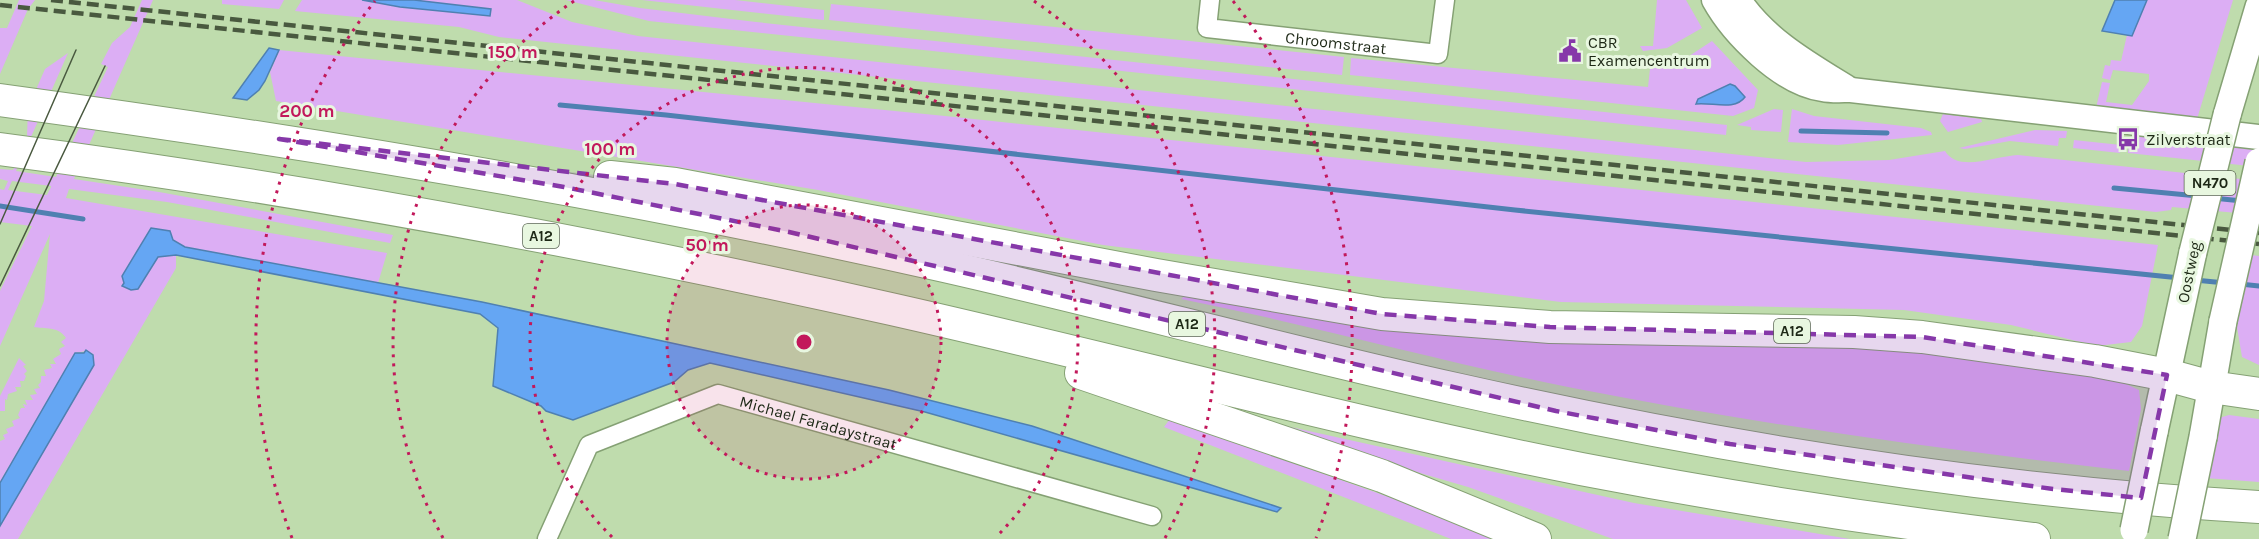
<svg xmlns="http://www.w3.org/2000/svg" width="2259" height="539" viewBox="0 0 2259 539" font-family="Karla,sans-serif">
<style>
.green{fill:#dcaef4;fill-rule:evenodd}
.water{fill:#65a6f3;stroke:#4f80b1;stroke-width:1.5}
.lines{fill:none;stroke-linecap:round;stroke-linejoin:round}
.stream{stroke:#4f80b1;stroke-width:5}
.street-casing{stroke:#85a174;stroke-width:21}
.secondary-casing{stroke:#85a174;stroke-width:27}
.primary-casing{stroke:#85a174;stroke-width:30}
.highway-casing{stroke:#85a174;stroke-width:34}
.street{stroke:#fff;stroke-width:18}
.secondary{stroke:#fff;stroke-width:24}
.primary{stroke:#fff;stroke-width:27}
.highway{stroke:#fff;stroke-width:32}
.tram{stroke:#49593f;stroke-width:1.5}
.rail{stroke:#49593f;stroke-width:4.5;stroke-dasharray:12 6;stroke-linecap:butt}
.primary-bridge-casing{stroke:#85a174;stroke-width:30;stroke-linecap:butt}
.primary-bridge{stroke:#fff;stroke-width:27}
.marked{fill:#8638a9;fill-opacity:0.2;stroke:#8638a9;stroke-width:4.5;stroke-dasharray:12 8;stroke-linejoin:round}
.ring{fill:none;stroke:#c2185b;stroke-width:3;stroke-dasharray:3 6}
.labels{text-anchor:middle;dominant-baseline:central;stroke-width:6;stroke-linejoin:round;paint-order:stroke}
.shield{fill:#e8f7e0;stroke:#5a6653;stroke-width:1.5}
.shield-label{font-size:15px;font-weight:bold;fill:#1d2816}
.street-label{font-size:16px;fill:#1d2816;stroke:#e8f7e0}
.poi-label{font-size:16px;fill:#1d2816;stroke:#e8f7e0;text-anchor:start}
.centre{fill:#c2185b;stroke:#e8f7e0;stroke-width:3}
.ring-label{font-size:18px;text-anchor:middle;font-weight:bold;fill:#c2185b;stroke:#e8f7e0;stroke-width:6;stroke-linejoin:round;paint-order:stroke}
</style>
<rect width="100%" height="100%" fill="#bfdcad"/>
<g class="green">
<path d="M19,0h16l-7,9 -28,65v-46h7z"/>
<path d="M142,0h11l-79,179 85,13 234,43 -3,8 -223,-41 -98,-13 -3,9 321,55 -9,30 -193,-36 -12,-7 -4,-9 -18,-3 2,37 5,-8 18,-2v13l-158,271h-18v-13l94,-165 -1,-7 -7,-3 -11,2 -75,129v-41l5,-2 -2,-4 5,-2 -2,-4 8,-3 -2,-5 8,-3 -2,-3 3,-7h4l-2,-4 4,1 -2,-5h8l-3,-5 7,-1 -3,-5 6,-1 -2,-3 3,-3v-6h5l-2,-6 8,-2 -2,-4h6l-3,-5 8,-5 -2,-5 6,-3 -4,-4 5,-4c-7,-12 -22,-9 -32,-11l10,-26 6,-67 -50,112v-55l32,-65 -32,-4v-33l4,1 4,-9 -8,-2v-10l13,1 14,-33 1,-29 17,-39 23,-16 -52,118 40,6 52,-110 -7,-3 11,-21 18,-16zM12,181l39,5v1l-4,8 -39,-5z"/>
<path d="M222,0h62l-5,9 -57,-5z"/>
<path d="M302,0h60l129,9 -77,-9h103l55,22 66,14 1168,126 83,-2 56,-9c13,22 50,5 73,4l241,26v34l-87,-8 -1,3 -15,2 -1657,-175 -40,-10 -164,-16z"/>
<path d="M566,0h28l46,8 116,14 971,103 -1,10 -1077,-114z"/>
<path d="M642,0h93l89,10v10z"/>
<path d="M1657,0h29l16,28 -35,20 -24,3 -3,-5h13z"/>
<path d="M2147,0h86l-36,119 -101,-11 6,-26 8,1 -4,19 26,3 17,-24v-7l-36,-4 -3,10 -8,-2 3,-13 5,1 1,-6 10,1 6,-26 5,1z"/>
<path d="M831,4l513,53 -2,18 -513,-55z"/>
<path d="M1712,41l46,49 -4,18 -21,8 -383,-41 1,-17 297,29 2,-18 30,-7z"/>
<path d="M279,50l676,67 1203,128 -16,81 -11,16 -34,4 -86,-21 -107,-15 -343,-8 -458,-57 -285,-55 -542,-89 -6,-29z"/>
<path d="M1774,109l9,1 -2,22 -30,-2v-3l-14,-2z"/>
<path d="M1792,109l22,7 107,12 10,4 1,3 -94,10 -50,-3z"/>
<path d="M1943,114l38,5 1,3 -34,10 -8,-11z"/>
<path d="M2035,130l32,1 -1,7h-7l-1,8 -48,-5 -45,8 -6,-1z"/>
<path d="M2145,136l114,12v19l-131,-14 1,-16z"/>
<path d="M2074,140l47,5 -1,8 -47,-5z"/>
<path d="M2251,255l8,1v109l-17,-8 -5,-30z"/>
<path d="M1185,296l83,14 604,35 241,33 26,12 2,19 -12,62c-186,-21 -372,-47 -556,-83 -131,-26 -261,-63 -392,-89z"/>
<path d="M19,358l7,7 -3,1 4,5 -3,3 2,2 -2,5h-4l1,6h-6l2,4 -9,3 -1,6 -2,-1v12h-5v-15z"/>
<path d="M2229,415l30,4v63l-54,-4 14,-60z"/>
<path d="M1170,419l230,82 94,38h-43l-287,-112z"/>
<path d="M1286,426l348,77 216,36h-237l-145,-52 -110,-32 -73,-26z"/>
</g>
<g class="water">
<path d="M362,0h52l77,9 -1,7 -90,-9z"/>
<path d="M2115,0h32l-15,36 -30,-5z"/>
<path d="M269,48l10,2 -14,31 -6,9 -12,10 -14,-2z"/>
<path d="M1730,84l5,2 10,11c-10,14 -33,5 -49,7l2,-5z"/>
<path d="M151,228l19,3 3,9 12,7 297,55 407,88 143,36 249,82 -4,4 -352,-100 -215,-49 -22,7 -14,12 -101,38 -27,-9 -5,-5 -48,-20 5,-58 -18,-14 -304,-59 -18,2 -20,32 -7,1 -9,-4 2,-3 -2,-7z"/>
<path d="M86,350l7,5 1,10 -94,161v-43l75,-130h9z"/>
</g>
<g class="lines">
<g class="stream">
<path d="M560,105l106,10 849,95 665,68"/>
<path d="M1801,131l86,2"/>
<path d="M2114,188l84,8"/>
<path d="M2213,198l29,3"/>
<path d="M0,206l83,13"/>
<path d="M2195,280l30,3"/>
<path d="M2240,284l19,2"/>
</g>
<g class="street-casing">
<g id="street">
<path id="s1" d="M1210,0l-3,28 231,26 7,-54"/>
<path id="s2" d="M547,539l42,-94 129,-51 434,122"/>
</g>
</g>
<g class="secondary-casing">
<g id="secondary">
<path d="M1714,0c19,34 68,84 109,89 9,2 19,1 28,1l408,47"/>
<path d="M1739,0c26,39 68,63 107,87"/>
</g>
</g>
<g class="primary-casing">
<g id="primary">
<path d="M2227,115l32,-108"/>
<path d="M2154,432l39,-180"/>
<path d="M2203,437l20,-116"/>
</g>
</g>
<g class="highway-casing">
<g id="highway">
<path d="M0,100c317,43 631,95 944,166 172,39 343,86 516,124 259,58 534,102 799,117"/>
<path d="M0,149c300,39 596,94 891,160 231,52 458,114 690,160 150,29 301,52 453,70"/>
<path d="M610,177l65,7 481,91 226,39 168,13 304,5 68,5 173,24 72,14 44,12 48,7"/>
<path d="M1081,373l301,103 153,63"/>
</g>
</g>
<use href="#street" class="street"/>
<use href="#secondary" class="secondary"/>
<use href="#primary" class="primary"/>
<use href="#highway" class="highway"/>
<g class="tram">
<path d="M0,224l76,-174"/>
<path d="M0,286l105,-220"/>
</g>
<g class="rail">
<path d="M51,0l2208,233"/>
<path d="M0,5l2259,239"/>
</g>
<g class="primary-bridge-casing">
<g id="primary-bridge">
<path d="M2193,252l34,-137"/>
<path d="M2223,321l36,-159"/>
<path d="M2134,530l20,-98"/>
<path d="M2182,539l21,-102"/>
</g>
</g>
<use href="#primary-bridge" class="primary-bridge"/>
</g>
<path class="marked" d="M279,139l396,45 707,130 168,13 372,10 245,38 -26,123 -88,-9 -323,-45 -174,-33 -767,-179 -225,-45z"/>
<circle cx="804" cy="342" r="137" fill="#c2185b" fill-opacity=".12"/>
<g class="ring">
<circle cx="804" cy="342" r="137"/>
<path d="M612 537A274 274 0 1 1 996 537"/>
<path d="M443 538A411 411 0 0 1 574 1M1034 1A411 411 0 0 1 1165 538"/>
<path d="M292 538A548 548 0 0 1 375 1M1233 1A548 548 0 0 1 1316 538"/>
</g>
<defs>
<g id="civic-bare" transform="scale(1.8)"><path d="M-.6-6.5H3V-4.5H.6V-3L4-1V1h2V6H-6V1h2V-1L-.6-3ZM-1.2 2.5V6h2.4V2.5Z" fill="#8638a9" stroke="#e8f7e0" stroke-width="2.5" paint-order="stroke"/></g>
<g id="bus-bare" transform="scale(1.8)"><path d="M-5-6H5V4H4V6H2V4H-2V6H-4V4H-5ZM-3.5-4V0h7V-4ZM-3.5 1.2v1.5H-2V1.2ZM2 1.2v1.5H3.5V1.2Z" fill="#8638a9" stroke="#e8f7e0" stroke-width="2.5" paint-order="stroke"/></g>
</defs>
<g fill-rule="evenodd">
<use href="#civic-bare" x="1570" y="51"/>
<use href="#bus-bare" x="2128" y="139"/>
</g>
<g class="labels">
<g class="shield">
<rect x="2184.5" y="171" width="51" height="24" rx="4.5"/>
<rect x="523" y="224" width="36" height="24" rx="4.5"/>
<rect x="1169" y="312" width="36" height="24" rx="4.5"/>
<rect x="1774" y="319" width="36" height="24" rx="4.5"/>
</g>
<g class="shield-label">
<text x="2210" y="183">N470</text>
<text x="541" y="236">A12</text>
<text x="1187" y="324">A12</text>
<text x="1792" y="331">A12</text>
</g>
<g class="street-label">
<text stroke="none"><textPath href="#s1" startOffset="158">Chroomstraat</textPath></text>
<text transform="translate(2189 272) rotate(-78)">Oostweg</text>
<text stroke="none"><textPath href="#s2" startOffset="346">Michael Faradaystraat</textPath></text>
</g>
<g class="poi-label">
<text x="1588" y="42">CBR<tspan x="1588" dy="18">Examencentrum</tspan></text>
<text x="2146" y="139">Zilverstraat</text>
</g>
</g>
<circle cx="804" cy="342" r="9" class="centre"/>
<g class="ring-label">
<text x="513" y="58">150 m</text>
<text x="307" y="117">200 m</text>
<text x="610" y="155">100 m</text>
<text x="707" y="251">50 m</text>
</g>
</svg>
